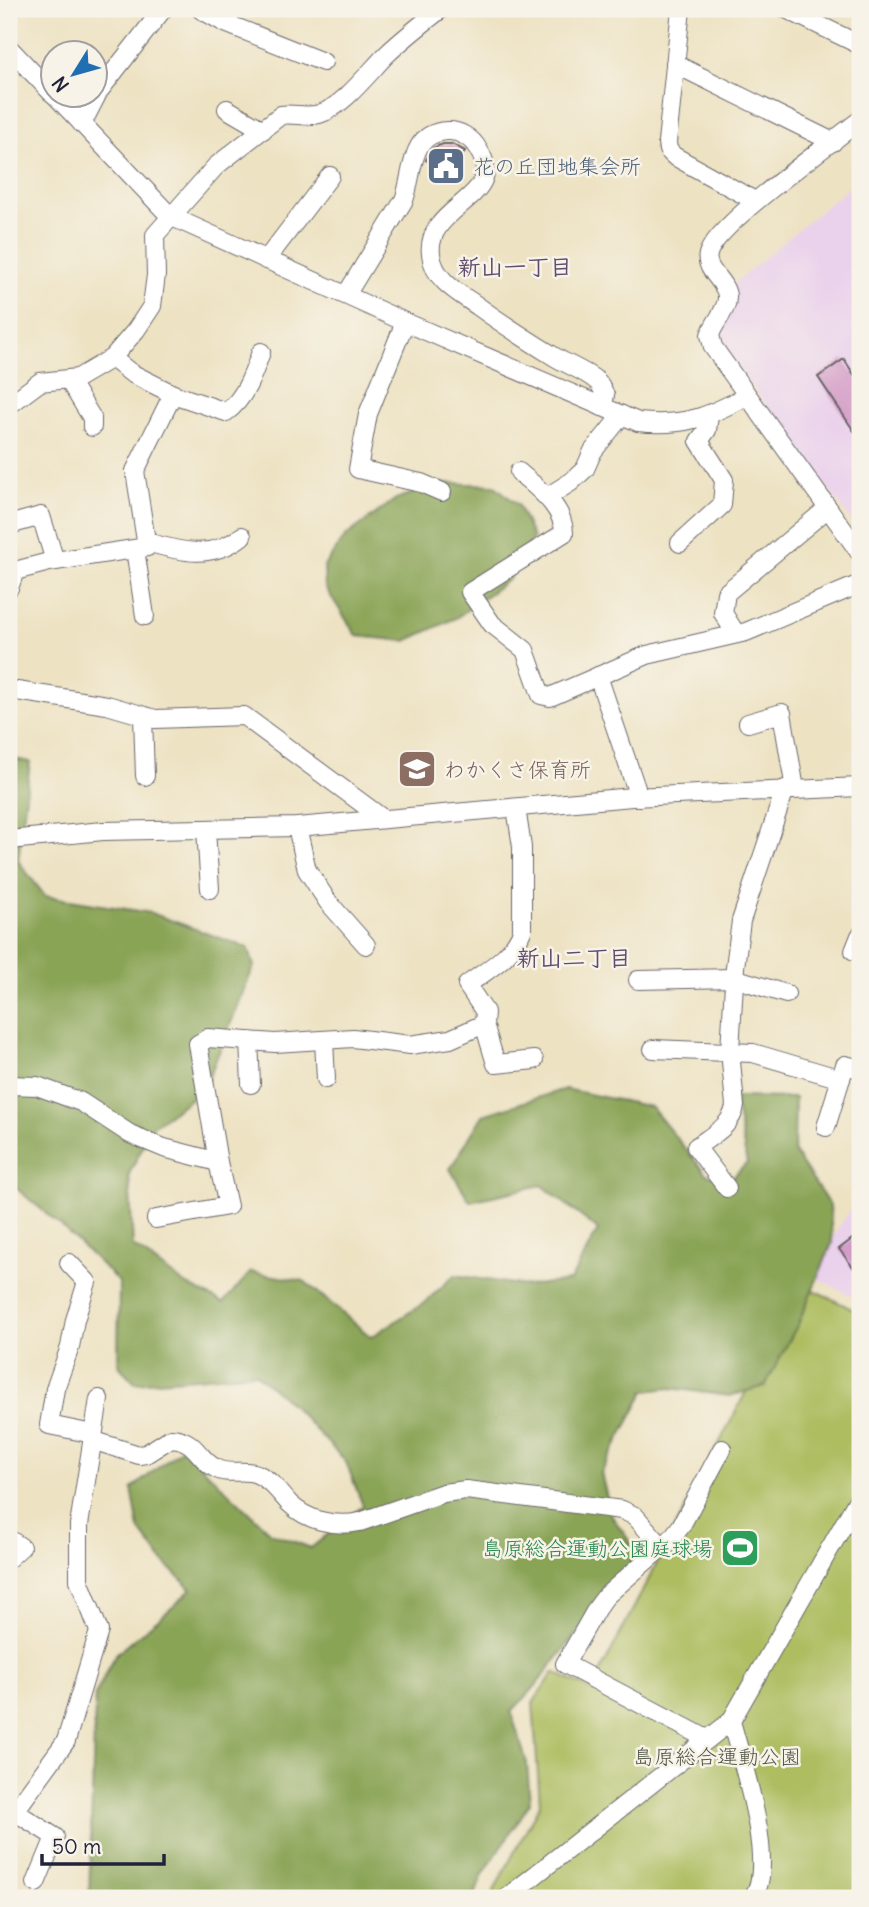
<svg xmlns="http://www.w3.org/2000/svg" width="869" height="1907" viewBox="0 0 869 1907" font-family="Delius,'Klee One',sans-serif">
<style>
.built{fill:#ead1ec}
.green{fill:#adbd60;stroke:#68704e;stroke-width:2}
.forest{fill:#8aa456;stroke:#566348;stroke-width:2}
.building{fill:#d49cc8}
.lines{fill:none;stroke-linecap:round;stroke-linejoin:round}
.minor-casing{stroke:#69656a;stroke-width:20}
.minor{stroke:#fff;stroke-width:18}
.labels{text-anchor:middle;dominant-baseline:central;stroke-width:5;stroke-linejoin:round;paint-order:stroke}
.service-label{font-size:21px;fill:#4e5e75;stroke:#f7f3e8;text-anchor:start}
.education-label{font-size:21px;fill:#785e54;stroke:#f7f3e8;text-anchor:start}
.leisure-label{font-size:21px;fill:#27864d;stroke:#f7f3e8;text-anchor:end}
.park-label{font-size:21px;fill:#535848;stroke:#f7f3e8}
.neighbourhood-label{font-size:23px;font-weight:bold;fill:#604d6c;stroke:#f7f3e8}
</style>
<rect width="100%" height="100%" fill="#f7f3e8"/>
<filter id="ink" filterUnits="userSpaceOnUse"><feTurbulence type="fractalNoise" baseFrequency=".0143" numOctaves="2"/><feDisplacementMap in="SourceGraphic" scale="14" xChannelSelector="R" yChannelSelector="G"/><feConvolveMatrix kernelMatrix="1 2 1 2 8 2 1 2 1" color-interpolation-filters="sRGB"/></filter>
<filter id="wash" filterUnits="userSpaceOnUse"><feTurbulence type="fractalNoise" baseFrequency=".00686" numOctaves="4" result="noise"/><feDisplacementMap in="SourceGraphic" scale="28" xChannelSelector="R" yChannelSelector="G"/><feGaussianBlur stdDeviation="1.57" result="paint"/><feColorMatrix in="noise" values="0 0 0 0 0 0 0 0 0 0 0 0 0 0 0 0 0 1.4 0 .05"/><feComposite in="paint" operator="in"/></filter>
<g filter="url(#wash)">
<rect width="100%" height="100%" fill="#ede2c2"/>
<g class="built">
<path d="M856,181l4,6v345l-134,-181 -7,-17 17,-36 -4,-13z"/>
<path d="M860,1195v105l-51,-26z"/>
</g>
<path class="green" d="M802,1284l58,29v585h-370l50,-94 -7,-101 21,-31 37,18z"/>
<g class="forest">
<path d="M443,483l51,2 24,20 15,33 -24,41 -53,39 -50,23 -49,-5 -32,-49 -1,-21 22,-30 50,-37z"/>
<path d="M9,758l21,4 -12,99 27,35 106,17 97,35 6,18 -50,123 -51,37 -24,48 4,72 52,38 38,19 28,-31 53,9 67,56 53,-34 31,-28 71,11 44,-5 28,-51 -56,-45 -72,16 -20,-32 33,-54 82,-26 86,18 55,67 23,7 18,-18 -13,-66 61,1 -1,54 36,54 2,37 -33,79 -34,64 -35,10 -60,-8 -25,3 -44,82 10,42 27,38 -18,34 -47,51 -40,51 -22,23 16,51 3,40 -48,73 -8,22h-385l6,-203 21,-41 58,-48 17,-17 -30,-30 -22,-30 -7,-40 50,-41 89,85 40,15 52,-42 -17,-44 -58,-61 -33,-28 -120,10 -17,-18 1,-83 -59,-57 -51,-43z"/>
</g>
<g id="blocks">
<g class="building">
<path d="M443,144h9l13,7 -13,22 -26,-13 7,-12z"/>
<path d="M844,359l16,25v56l-42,-63z"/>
<path d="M860,1233v43l-21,-27z"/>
</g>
</g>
</g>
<g filter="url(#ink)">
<use href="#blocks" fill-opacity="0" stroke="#69656a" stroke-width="2"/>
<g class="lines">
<g class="minor-casing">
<g id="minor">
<path d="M200,9l25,14 98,39"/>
<path d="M681,9l-14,133 1,8 6,6 81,45"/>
<path d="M786,9l74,36"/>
<path d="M9,48l43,45"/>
<path d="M675,64l158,78"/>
<path d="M54,94l116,122 235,106 233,100c46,5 69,-5 109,-26"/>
<path d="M227,109l36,21"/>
<path d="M860,120c-28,23 -145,105 -152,134 -4,16 18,27 19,42 1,14 -13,26 -17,39l3,12 147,206"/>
<path d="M82,124l17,-33 64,-82"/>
<path d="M266,260l64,-84"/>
<path d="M346,295l58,-95c10,-26 4,-67 43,-69 12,-1 25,7 31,18 32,49 -53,56 -47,105 1,10 6,20 14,28 10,10 23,17 34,25 25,18 50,34 76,50 13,8 30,14 42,24 4,4 6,9 8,14l-3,12"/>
<path d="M405,322l-37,92 -10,55 63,14 21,9"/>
<path d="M68,379l24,39v9"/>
<path d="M173,394l53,18c19,-13 28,-40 35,-60"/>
<path d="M9,405l31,-23 38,-4 34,-20 24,-28 16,-24 4,-31 -1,-40 61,-69 65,-51c13,-2 25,3 38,-1 23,-6 51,-43 68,-60 17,-16 36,-31 54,-45"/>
<path d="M519,472c18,16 45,35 45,61l-94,59 22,32 33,26 16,45 9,2 97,-42 99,-23 114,-48"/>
<path d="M547,497l24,-15 14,-13 8,-18 29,-36"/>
<path d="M9,525l32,-9 14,45"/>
<path d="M147,542c34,10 65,18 95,-6"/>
<path d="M680,543l42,-38 2,-25 -25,-39 8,-11 2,-14"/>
<path d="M135,549l10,67"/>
<path d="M9,588l6,-17 34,-9 98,-15 -12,-76 38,-77 -42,-21 -19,-15"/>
<path d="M736,634l-13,-21 3,-20 102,-85"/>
<path d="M598,676l41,121"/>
<path d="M9,692l8,-1 90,14 48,14 89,-3 138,102"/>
<path d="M143,716l2,60"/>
<path d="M748,723l34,-10 13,76"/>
<path d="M516,808l6,39v84c-9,25 -35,39 -55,54l18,27 -1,12 12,40 38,-4"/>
<path d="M297,827l10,43 21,32 38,43"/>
<path d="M206,830l4,59"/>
<path d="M9,840l94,-9 194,-4 335,-30 228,-10"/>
<path d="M854,951l6,-15"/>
<path d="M638,980l96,-2 52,16"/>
<path d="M249,1041l2,43"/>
<path d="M324,1041l2,38"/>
<path d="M653,1049l100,4 88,26"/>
<path d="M9,1085l28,1 44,16 49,32 34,14 54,14"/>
<path d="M826,1127l19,-62 15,4"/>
<path d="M727,1188l-31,-41c15,-11 36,-21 39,-41l-5,-56 5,-83 6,-46 44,-132"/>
<path d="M156,1219l72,-13 -10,-44 -20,-118 10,-6 67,5 78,-5 57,7 40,-6 34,-15"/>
<path d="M69,1263l18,19 -12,38 -5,27 -15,42 -6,36 44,9"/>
<path d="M92,1440l47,15 7,-1 25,-16c26,2 25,19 44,30 13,8 28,0 42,6 14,6 22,18 32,29 18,18 46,24 71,19l83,-29 23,-3 156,20 13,6 27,31"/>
<path d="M9,1539l12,8 -12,11"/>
<path d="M707,1739l-142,-75 32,-56 9,-12 65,-57 10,-13 41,-77"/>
<path d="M9,1808l46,29 -19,46"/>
<path d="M15,1811l51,-70 33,-110 -20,-51v-55l20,-126"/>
<path d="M506,1898l225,-177"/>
<path d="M752,1898c26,-31 -11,-139 -21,-177l129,-225"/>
</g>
</g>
<use href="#minor" class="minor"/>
</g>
</g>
<defs>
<g id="civic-square" transform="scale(2.0125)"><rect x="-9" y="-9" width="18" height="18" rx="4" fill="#5c6f8a" stroke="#f7f3e8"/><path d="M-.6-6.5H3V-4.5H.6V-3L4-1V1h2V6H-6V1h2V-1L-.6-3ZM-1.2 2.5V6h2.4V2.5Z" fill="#fff"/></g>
<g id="school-square" transform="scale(2.0125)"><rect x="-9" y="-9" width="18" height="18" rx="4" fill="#8d6e63" stroke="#f7f3e8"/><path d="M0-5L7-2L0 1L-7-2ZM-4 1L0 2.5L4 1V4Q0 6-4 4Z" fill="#fff"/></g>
<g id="stadium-square" transform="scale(2.0125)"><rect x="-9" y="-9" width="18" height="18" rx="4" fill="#2e9e5b" stroke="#f7f3e8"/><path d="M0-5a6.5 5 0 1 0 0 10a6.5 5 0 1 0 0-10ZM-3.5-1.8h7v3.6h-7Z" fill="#fff"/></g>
</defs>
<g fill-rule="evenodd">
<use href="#civic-square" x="446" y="166"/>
<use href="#school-square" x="417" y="769"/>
<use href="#stadium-square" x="740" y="1548"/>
</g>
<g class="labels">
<g class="service-label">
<text x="473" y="166">花の丘団地集会所</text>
</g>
<g class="education-label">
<text x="444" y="769">わかくさ保育所</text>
</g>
<g class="leisure-label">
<text x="713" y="1548">島原総合運動公園庭球場</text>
</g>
<g class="park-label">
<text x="717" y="1756">島原総合運動公園</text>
</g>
<g class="neighbourhood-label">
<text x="515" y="266">新山一丁目</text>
<text x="574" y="957">新山二丁目</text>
</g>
</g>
<rect width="869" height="1907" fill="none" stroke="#f7f3e8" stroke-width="35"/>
<g transform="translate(74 74) rotate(233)"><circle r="33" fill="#f7f3e8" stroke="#a29fa3" stroke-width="2"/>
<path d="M0-5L12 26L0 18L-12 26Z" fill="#1f6fb2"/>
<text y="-10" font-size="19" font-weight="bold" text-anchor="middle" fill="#22223b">N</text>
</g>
<path d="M42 1854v10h122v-10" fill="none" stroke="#22223b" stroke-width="3.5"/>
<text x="52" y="1854" font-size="21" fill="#22223b" stroke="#f7f3e8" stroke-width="5" paint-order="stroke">50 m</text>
</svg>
